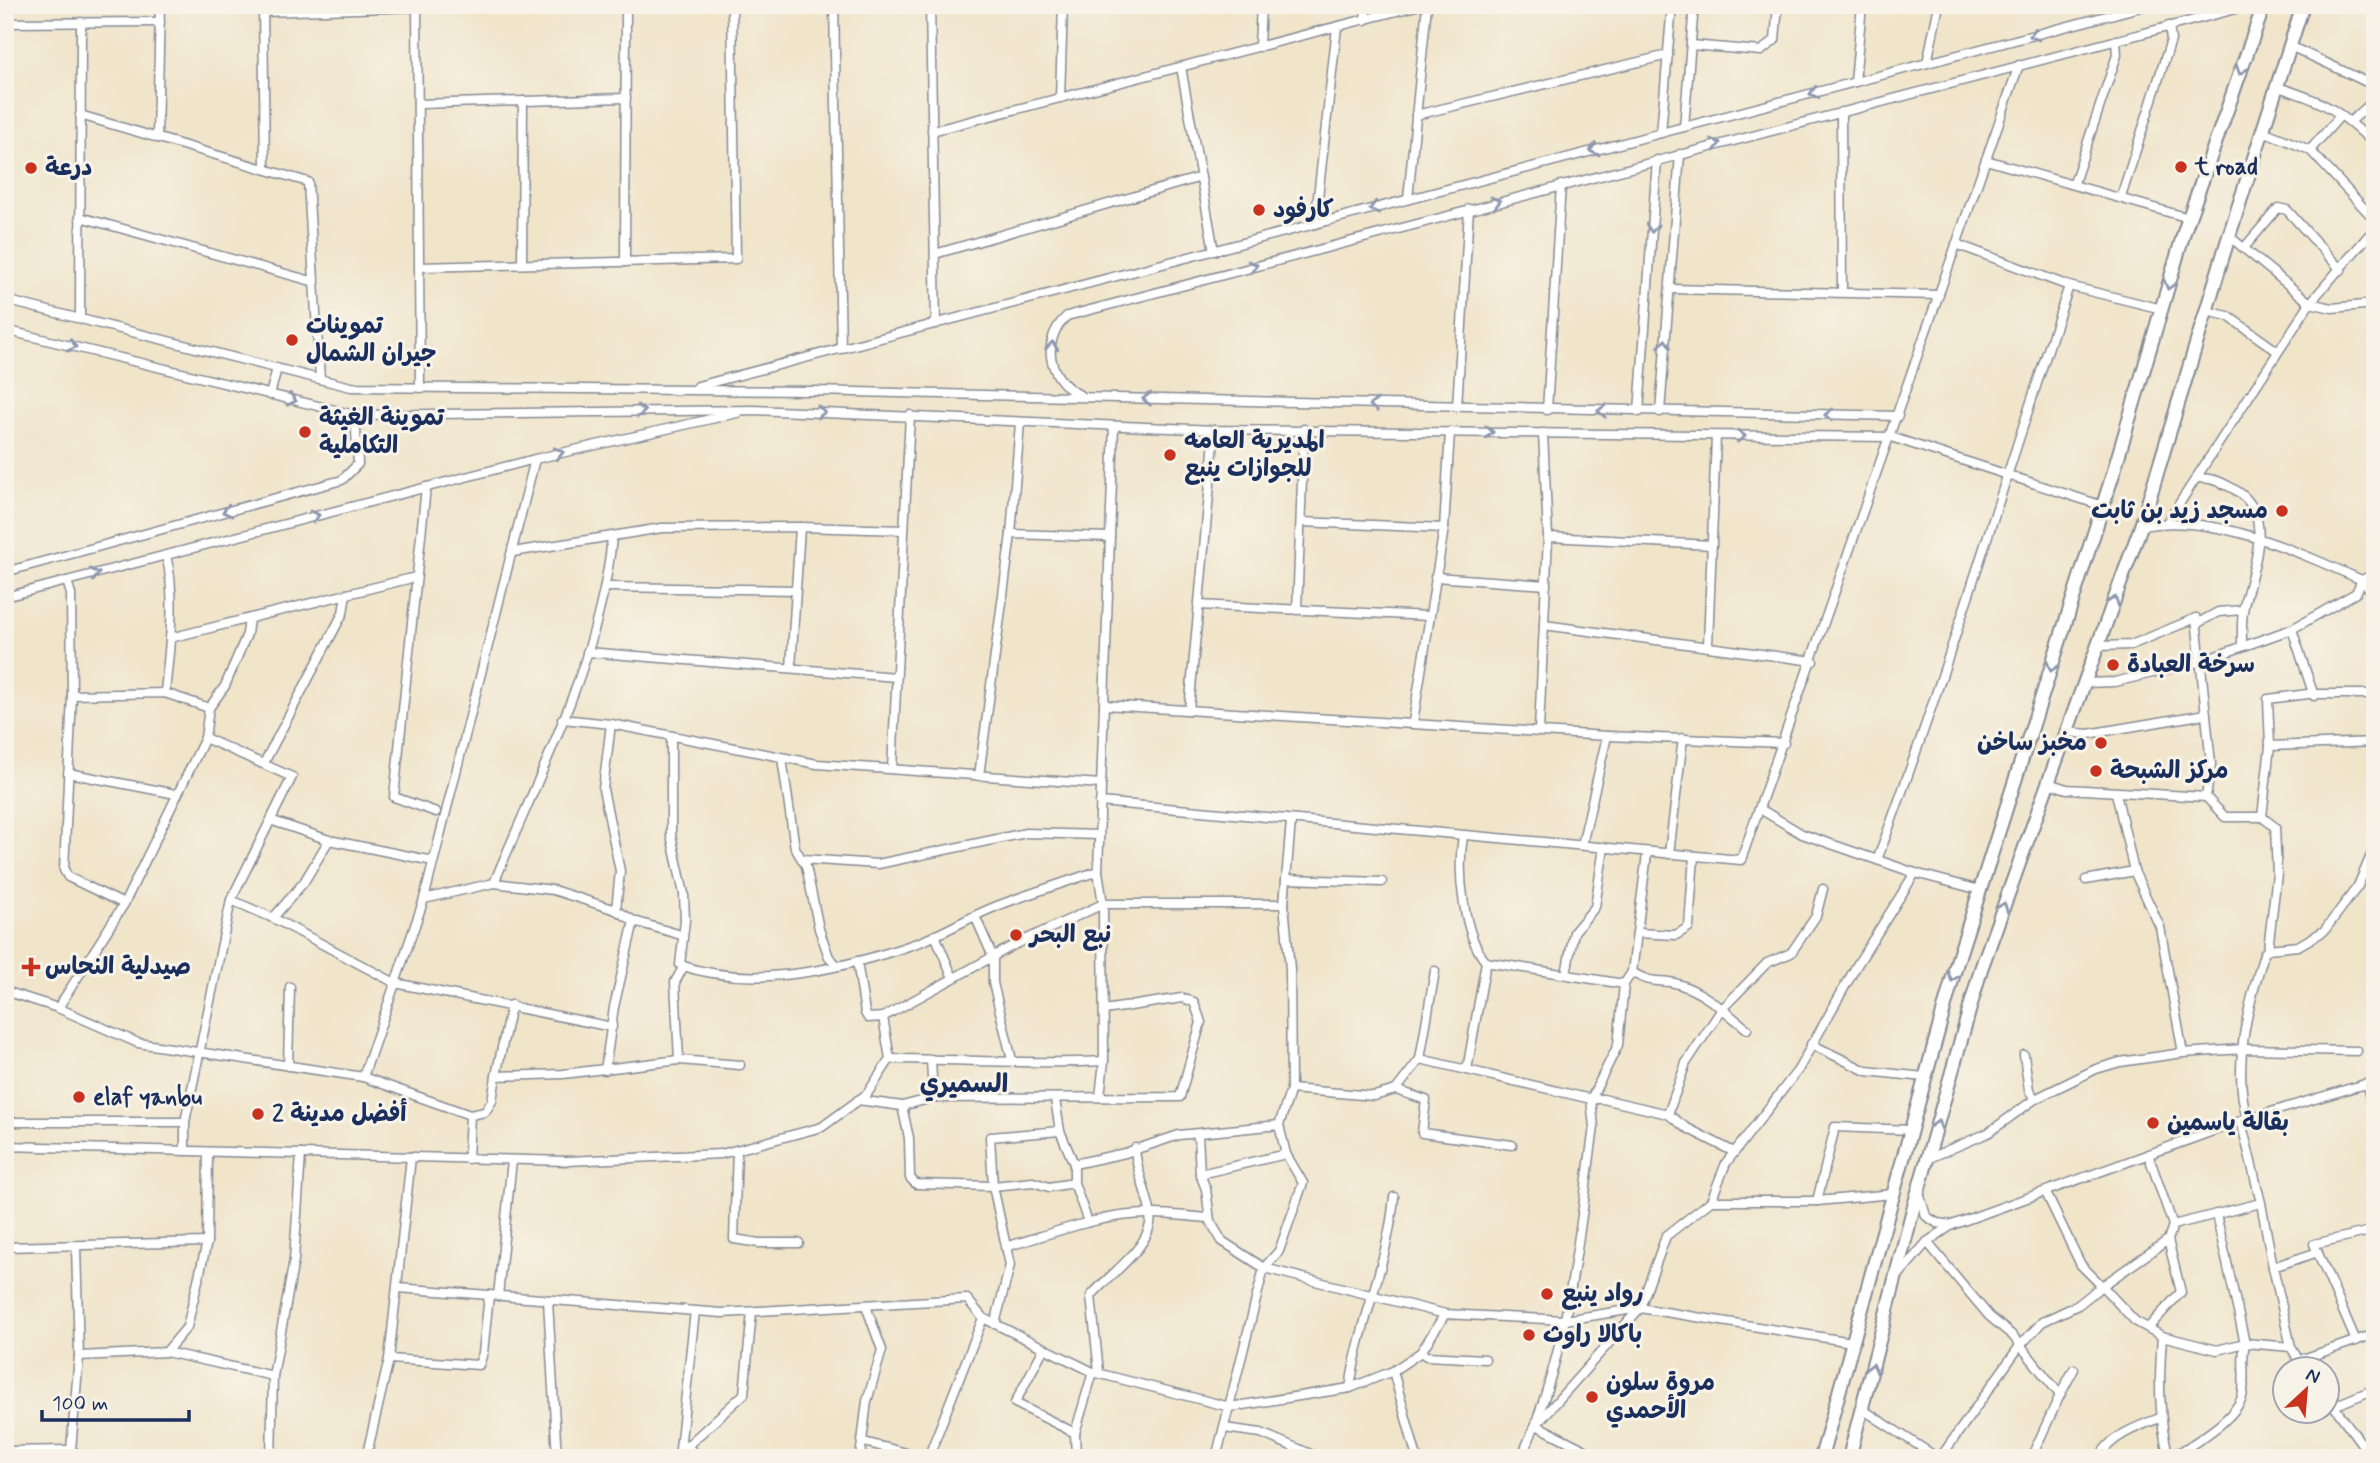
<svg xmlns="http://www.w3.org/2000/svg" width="2380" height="1463" viewBox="0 0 2380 1463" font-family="Mynerve,'Playpen Sans Arabic',sans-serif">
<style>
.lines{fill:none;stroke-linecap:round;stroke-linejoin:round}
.street-casing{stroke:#868a94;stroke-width:11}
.secondary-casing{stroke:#868a94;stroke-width:16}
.street{stroke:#fff;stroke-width:8}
.secondary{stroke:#fff;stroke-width:12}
.oneway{stroke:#8d97ae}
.poi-dot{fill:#c8321e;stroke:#f7f3e8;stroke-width:2.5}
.labels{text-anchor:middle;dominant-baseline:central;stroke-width:6;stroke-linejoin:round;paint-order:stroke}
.poi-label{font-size:24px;font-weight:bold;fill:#1b2f5e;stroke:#f7f3e8;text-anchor:start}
.neighbourhood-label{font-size:26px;font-weight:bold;fill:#1b2f5e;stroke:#f7f3e8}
</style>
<rect width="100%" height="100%" fill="#f7f3e8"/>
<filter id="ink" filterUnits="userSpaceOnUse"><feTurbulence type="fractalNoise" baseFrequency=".0143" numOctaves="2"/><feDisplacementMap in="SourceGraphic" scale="14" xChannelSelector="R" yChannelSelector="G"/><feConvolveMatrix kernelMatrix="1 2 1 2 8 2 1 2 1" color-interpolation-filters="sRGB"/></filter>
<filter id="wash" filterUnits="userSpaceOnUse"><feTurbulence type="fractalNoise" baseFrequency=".00686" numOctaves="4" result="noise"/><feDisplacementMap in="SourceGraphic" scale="28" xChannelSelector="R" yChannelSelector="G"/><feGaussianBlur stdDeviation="1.57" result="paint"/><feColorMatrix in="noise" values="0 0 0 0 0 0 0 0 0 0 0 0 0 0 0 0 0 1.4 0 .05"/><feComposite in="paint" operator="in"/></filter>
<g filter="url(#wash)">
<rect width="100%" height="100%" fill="#f0e4c9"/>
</g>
<g filter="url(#ink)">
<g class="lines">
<g class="street-casing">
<g id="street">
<path d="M263,5l2,164"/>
<path d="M834,5l7,344"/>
<path d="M930,5l6,319"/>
<path d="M417,7l3,381"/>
<path d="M263,12l216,-7"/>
<path d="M1365,20l1,-15"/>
<path d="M5,23l155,-1"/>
<path d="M1691,45l70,6 14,-11 3,-35"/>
<path d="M2290,46l85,40"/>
<path d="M1259,47l2,-42"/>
<path d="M1927,63l12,-58"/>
<path d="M1181,67l33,184"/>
<path d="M1855,82l7,-77"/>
<path d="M2277,87c45,13 64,24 98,58"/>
<path d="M1060,98l3,-93"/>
<path d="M418,104l208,-6"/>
<path d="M1841,112l1,180"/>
<path d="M80,115l228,67 12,197"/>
<path d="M1416,115l252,-60"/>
<path d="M2350,122l18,-16 7,-13"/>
<path d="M1684,127l10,-122"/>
<path d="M932,131l488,-126"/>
<path d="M2263,131l47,19 65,70"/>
<path d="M1661,133l11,-128"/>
<path d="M157,138l3,-133"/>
<path d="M2310,150l31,-35"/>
<path d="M1986,160l203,58"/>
<path d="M2074,183l43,-128 -1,-15"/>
<path d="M2121,197l50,-157 -2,-14"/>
<path d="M1408,199l19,-194"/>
<path d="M80,217l235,65"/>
<path d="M1315,224l22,-197"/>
<path d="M2229,236l81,67 22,5 43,-4"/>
<path d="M1956,244l113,42 93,23"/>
<path d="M2244,248l34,-40 9,2 54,60"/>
<path d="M935,254l266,-77"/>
<path d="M625,262l1,-257"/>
<path d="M522,264l1,-163"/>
<path d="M419,267l317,-8 -4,-254"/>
<path d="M1670,289l269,6"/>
<path d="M5,300l346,87 461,4 1086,25"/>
<path d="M2206,311l22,5 49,35"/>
<path d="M80,318l1,-296"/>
<path d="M5,330l350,85 398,-5 462,20 676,7 212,69"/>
<path d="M698,386l1450,-381"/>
<path d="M270,395l7,-27"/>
<path d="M1080,395c-32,-15 -40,-55 -13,-79l1184,-311"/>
<path d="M1457,407l12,-198"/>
<path d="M1547,410l14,-225"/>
<path d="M1639,412l18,-252"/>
<path d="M1660,412l20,-258"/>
<path d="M2197,478c15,0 22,3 35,10 46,24 20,80 12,118 -3,12 -2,26 -2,38"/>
<path d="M426,487l-32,310 42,15"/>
<path d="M2168,521l142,-218 65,-75"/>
<path d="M1301,522l143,6"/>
<path d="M2141,526c77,-14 164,29 234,60"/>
<path d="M1011,534l99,3"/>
<path d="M1548,537l164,8"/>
<path d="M513,552l149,-24 138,-1 104,3"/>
<path d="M5,572l337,-92 16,-16 -3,-49"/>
<path d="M1435,577l111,8"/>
<path d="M67,581l4,13 1,101 -8,175 4,7 56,27"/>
<path d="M2364,583l11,12"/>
<path d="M607,587l189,3"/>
<path d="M5,597l530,-138 202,-46"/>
<path d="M1198,605l231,11"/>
<path d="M1297,610l7,-181"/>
<path d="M2196,618l15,146 -5,33 19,20h37l13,10 2,47 -9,75"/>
<path d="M1544,625l269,36"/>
<path d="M2292,629l22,67"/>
<path d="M170,638l246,-61"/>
<path d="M1708,645l8,-209"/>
<path d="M2098,646l33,-1 65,-27 2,5 20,-11 25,-2"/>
<path d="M587,652l309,25"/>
<path d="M791,668l9,-141"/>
<path d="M2084,683l31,-1 87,-21 90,-32 64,-36 6,-13 13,-7"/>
<path d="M165,693c4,-44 12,-95 1,-138"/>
<path d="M72,695l93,-2 44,15"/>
<path d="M1104,705l503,31 177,7"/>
<path d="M1189,710l26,-280"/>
<path d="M562,719l49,5 206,40 284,20"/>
<path d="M1413,722l31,-194 6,-96"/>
<path d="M611,724l-8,65 17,82 -4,39"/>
<path d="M1539,730l9,-193 -5,-104"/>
<path d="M2067,732l21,2 118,-20"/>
<path d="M671,736v99l13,59 1,26 -5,45c75,26 167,3 240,-23 26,-10 51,-26 77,-36 33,-13 67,-23 101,-35"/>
<path d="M205,738l4,-30 16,-22 22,-52 2,-15"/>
<path d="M2270,746l105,-4"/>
<path d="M782,758l13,90 11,18 13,63 10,28 8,8"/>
<path d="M264,763l79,-150 3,-19"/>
<path d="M892,769l18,-354"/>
<path d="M68,773l103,20"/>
<path d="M979,776l32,-242 9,-111"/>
<path d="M2048,783l19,6 139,8"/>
<path d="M2116,793l18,78 26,56 23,126"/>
<path d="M1100,802l641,58 278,-795"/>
<path d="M1760,809l42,25 113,39 65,17"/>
<path d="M2262,817l8,-71 -2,-47 40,-5h67"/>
<path d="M273,821l56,19 104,21"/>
<path d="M1463,836c-6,35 0,99 23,126"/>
<path d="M1582,845l25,-109"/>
<path d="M1669,854l14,-116"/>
<path d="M802,859l76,5 148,-31 73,2"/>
<path d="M1877,860c71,-189 128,-383 192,-574"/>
<path d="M1286,879l96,3"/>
<path d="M2086,880l48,-9"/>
<path d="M494,883l59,7 63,20 18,11"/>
<path d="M424,899l70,-16c46,-111 106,-224 118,-345"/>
<path d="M231,900l42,18 122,65 217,44"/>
<path d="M975,916l18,41v26l19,77"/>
<path d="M273,918l31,-36 25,-42"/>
<path d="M1637,933l39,2 13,-8 5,-71"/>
<path d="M935,935l18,43"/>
<path d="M857,961l8,52 3,5 15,-1"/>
<path d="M1632,972c22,14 27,6 46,12 26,8 48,28 69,45"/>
<path d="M1566,974l8,-42 21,-25 9,-60"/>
<path d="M5,991l53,17 80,35 225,34 107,38 -2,44"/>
<path d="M58,1008l66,-104 81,-166 87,39 -61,123 -46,222v29"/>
<path d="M1811,1044l55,27 59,6"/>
<path d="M2024,1055l5,35 6,9"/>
<path d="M890,1059c71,0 143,6 214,2"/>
<path d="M931,1059l2,39"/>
<path d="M1420,1059l171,40h12l65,15 17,13 49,25"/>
<path d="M679,1060l61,5"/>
<path d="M288,1066l2,-79"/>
<path d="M605,1070l9,-63 20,-86 47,14"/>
<path d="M1467,1070l19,-108 138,22"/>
<path d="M496,1076l15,-71"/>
<path d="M363,1077l61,-178 111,-440"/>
<path d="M2366,1083l9,32"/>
<path d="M1291,1089l83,7 22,-6 30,10 -4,33 90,12"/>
<path d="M1396,1090l24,-31 15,-88"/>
<path d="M1100,1097l4,-36 -1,-157h181"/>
<path d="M1055,1099l5,32 14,33v19l14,39"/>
<path d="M858,1100l44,6 31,-8 247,-1 21,-75 -7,-20 -12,-4 -78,12"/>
<path d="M902,1106l7,32 1,40 6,6 77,2 40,-4 16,5 25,-4"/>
<path d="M1668,1114l18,-51 36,-54 45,-46 24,-10 25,-37 7,-27"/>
<path d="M470,1115l15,-3 7,-11 4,-25 67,-2 116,-14 -4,-78 9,-16"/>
<path d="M2247,1119c-15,-54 1,-113 17,-165l4,-5 30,-3 26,-15 34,-45 17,-40"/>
<path d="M2241,1121l20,82 12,64"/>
<path d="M5,1122h180"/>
<path d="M1198,1134l2,40 6,15 4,32 12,20 42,27 181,46 120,6 75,-12 212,34"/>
<path d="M5,1146l562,15 154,-7 101,-27 45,-33 23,-35 -7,-42 131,-72 89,-41 -5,-33 16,-445"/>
<path d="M737,1150l-3,89 25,4h40"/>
<path d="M2148,1154l25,71 88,-22"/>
<path d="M1927,1159l61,-26 47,-34 61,-30 24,-7 63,-9 60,-4 114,2"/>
<path d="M1074,1164l51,-11 54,-18 100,-10"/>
<path d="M1200,1174l86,-20"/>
<path d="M2046,1193l35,72 21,21 66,-46 5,-15"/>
<path d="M1920,1196l6,20 11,7 15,2"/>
<path d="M1711,1201h106l76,-7"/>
<path d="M1817,1201l18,-74 76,3"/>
<path d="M2216,1214l29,129 46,4 12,21"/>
<path d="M1927,1242l62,74 24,20 47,59 -29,63"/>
<path d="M5,1247l202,-5"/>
<path d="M1005,1247c47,-13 94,-33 144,-33 19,-1 40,3 60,4"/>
<path d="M1898,1276l29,-34 25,-17 289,-104 134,-40"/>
<path d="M398,1288l324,25 245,-14 16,19"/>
<path d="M498,1296l14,-136"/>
<path d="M548,1301l9,157"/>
<path d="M995,1324l15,-59 -17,-79 -3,-49 70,-6"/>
<path d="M2148,1328l33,-36 -13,-52"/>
<path d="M2162,1336c-3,43 -4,80 7,122"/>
<path d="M2356,1341l-42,-97 61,-14"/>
<path d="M2291,1347l-18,-80 45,-15"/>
<path d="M1044,1348l-29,55 60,30"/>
<path d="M166,1352l107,24"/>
<path d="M1421,1352l5,4 59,3"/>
<path d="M79,1356l87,-4 21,-25 20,-85 1,-90"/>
<path d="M389,1359l90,6 4,-12 6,-58"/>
<path d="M2297,1361l78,-27"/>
<path d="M1393,1371l24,87"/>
<path d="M1099,1372l-8,-76c19,-23 66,-52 59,-85 -4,-22 -14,-40 -15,-63"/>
<path d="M1350,1388c9,-65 38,-124 44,-191"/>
<path d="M2060,1395l14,-26"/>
<path d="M2328,1398l44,60"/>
<path d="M2334,1406l41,-17"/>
<path d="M1862,1409l76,49"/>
<path d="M1224,1428l37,5 59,25"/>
<path d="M864,1442l62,16"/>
<path d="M685,1445l16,13"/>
<path d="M686,1447l58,-53 8,-82"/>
<path d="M71,1450l8,-94 -3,-110"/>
<path d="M5,1451l66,-1 12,8"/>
<path d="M271,1458l2,-82 21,-116 7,-106"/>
<path d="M366,1458l23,-99 22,-202"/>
<path d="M679,1458l16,-147"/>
<path d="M860,1458l7,-57 15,-51 -16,-44"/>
<path d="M928,1458l55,-140 110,54 137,35 120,-19 43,-17 28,-19 24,-38"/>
<path d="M1076,1458l-1,-25 18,-61"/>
<path d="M1216,1458l48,-190 15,-17 24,-68 -17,-29 -7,-29 12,-36 -1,-120 -6,-65 7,-83"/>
<path d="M1521,1458c48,-104 57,-219 73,-331l-3,-28 27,-54 6,-61 8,-12 15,-118"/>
<path d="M1601,1458l-65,-33 104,-117 26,-72 45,-35 15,-38 72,-93 59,-105 58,-92"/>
<path d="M1940,1458l79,-111 23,-25 36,-17 24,-19 33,35 27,15 55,14 28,-7c-4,17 0,32 -2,49 -3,26 -51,52 -72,66"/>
<path d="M2100,1458c7,-21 41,-33 60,-40"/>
</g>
</g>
<g class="secondary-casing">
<g id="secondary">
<path d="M1821,1458l136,-496 156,-488 72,-245 79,-224"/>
<path d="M1849,1458l63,-245 69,-244 160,-443 88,-290 74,-231"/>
</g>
</g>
<use href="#street" class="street"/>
<use href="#secondary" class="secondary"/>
</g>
<defs><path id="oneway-chevron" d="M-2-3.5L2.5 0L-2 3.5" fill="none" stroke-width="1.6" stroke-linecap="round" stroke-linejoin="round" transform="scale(1.75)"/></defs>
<g class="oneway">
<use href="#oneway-chevron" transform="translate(2034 35) rotate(165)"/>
<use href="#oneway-chevron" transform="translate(2241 70) rotate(109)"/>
<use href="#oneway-chevron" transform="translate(1814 93) rotate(165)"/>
<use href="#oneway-chevron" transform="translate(1716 144) rotate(-15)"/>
<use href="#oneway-chevron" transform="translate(1594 150) rotate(165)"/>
<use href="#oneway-chevron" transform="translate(1496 202) rotate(-15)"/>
<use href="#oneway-chevron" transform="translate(1374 208) rotate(165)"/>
<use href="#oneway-chevron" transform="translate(1652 228) rotate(94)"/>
<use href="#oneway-chevron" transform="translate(1253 266) rotate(-15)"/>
<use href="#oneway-chevron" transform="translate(2169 285) rotate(106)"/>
<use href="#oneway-chevron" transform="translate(1665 344) rotate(-85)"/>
<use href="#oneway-chevron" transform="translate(72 346) rotate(14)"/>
<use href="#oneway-chevron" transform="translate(1052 346) rotate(-86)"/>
<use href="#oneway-chevron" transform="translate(1147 399) rotate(-179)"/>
<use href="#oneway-chevron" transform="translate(292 400) rotate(14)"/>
<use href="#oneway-chevron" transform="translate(1374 405) rotate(-178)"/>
<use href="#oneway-chevron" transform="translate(641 411) rotate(-1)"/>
<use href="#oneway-chevron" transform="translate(1602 411) rotate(-178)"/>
<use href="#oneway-chevron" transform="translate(821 412) rotate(2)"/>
<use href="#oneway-chevron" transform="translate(1829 415) rotate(-179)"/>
<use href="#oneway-chevron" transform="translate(1489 432) rotate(1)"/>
<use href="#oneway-chevron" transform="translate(1741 436) rotate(1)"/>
<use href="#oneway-chevron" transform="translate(559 453) rotate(-13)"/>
<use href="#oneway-chevron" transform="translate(227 511) rotate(165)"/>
<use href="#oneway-chevron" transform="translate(315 516) rotate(-15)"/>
<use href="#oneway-chevron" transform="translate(95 574) rotate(-15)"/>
<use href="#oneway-chevron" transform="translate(2114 601) rotate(-70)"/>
<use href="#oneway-chevron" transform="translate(2052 667) rotate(108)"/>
<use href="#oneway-chevron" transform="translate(2003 907) rotate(-70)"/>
<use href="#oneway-chevron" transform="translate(1953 977) rotate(106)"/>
<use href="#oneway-chevron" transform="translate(1937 1125) rotate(-74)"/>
<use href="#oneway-chevron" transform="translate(1872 1368) rotate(-75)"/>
</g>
</g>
<g class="poi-dot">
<circle cx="2181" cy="167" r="7"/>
<circle cx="31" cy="168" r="7"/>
<circle cx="1259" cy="210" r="7"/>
<circle cx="292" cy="340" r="7"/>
<circle cx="305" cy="432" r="7"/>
<circle cx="1170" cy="455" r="7"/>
<circle cx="2282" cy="511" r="7"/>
<circle cx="2113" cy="665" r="7"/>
<circle cx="2101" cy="743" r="7"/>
<circle cx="2096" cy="771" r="7"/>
<circle cx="1016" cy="935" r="7"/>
<path d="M27.5 956.5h7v7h7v7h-7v7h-7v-7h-7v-7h7z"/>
<circle cx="79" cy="1097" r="7"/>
<circle cx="258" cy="1114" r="7"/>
<circle cx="2153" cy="1123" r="7"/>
<circle cx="1547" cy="1294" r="7"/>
<circle cx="1529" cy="1335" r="7"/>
<circle cx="1592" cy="1397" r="7"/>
</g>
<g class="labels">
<g class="poi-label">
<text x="2195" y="167">t road</text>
<text x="45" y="168">درعة</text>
<text x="1273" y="210">كارفود</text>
<text x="306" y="326">تموينات<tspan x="306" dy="28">جيران الشمال</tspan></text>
<text x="319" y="418">تموينة الغيثة<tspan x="319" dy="28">التكاملية</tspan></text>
<text x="1184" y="441">المديرية العامه<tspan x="1184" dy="28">للجوازات ينبع</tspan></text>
<text x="2268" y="511" text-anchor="end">مسجد زيد بن ثابت</text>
<text x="2127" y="665">سرخة العبادة</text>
<text x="2087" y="743" text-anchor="end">مخبز ساخن</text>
<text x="2110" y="771">مركز الشبحة</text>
<text x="1030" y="935">نبع البحر</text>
<text x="45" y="967">صيدلية النحاس</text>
<text x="93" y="1097">elaf yanbu</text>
<text x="272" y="1114">2 أفضل مدينة</text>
<text x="2167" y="1123">بقالة ياسمين</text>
<text x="1561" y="1294">رواد ينبع</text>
<text x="1543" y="1335">باكالا راوث</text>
<text x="1606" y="1383">مروة سلون<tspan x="1606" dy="28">الأحمدي</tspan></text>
</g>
<g class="neighbourhood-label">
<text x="964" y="1085">السميري</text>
</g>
</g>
<rect width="2380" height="1463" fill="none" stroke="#f7f3e8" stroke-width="28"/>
<g transform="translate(2306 1390) rotate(26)"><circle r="33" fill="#f7f3e8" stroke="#9fa5b1" stroke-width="2"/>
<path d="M0-5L12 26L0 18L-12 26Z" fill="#c8321e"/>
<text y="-10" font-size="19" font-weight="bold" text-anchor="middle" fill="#1b2f5e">N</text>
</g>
<path d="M42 1410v10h147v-10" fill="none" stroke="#1b2f5e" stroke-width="3.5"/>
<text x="52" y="1410" font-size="21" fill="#1b2f5e" stroke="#f7f3e8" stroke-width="5" paint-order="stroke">100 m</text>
</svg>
